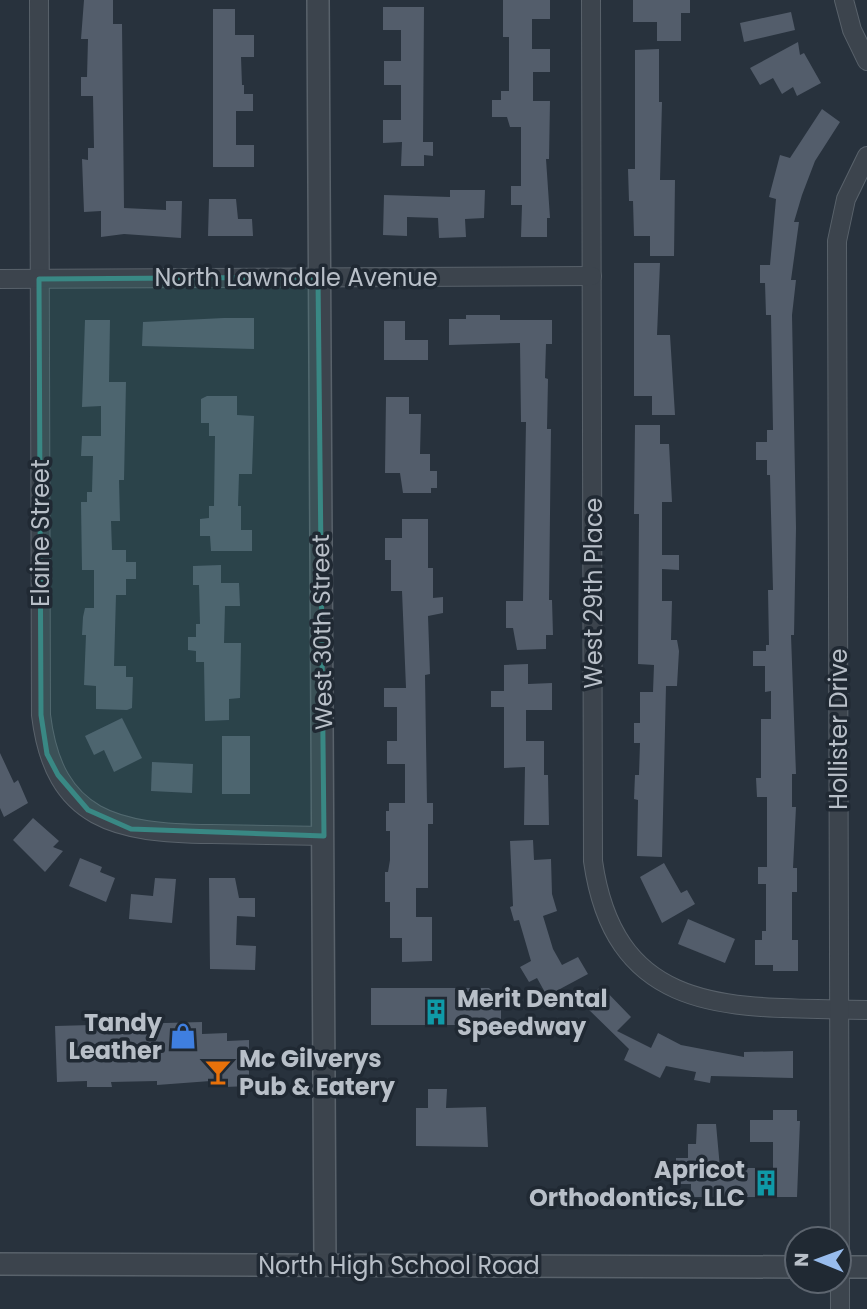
<svg xmlns="http://www.w3.org/2000/svg" width="867" height="1309" viewBox="0 0 867 1309" font-family="Poppins,sans-serif">
<style>
.building{fill:#535d6b}
.lines{fill:none;stroke-linecap:round;stroke-linejoin:round}
.minor-casing{stroke:#59626b;stroke-width:20}
.tertiary-casing{stroke:#59626b;stroke-width:24}
.minor{stroke:#3c444d;stroke-width:18}
.tertiary{stroke:#3c444d;stroke-width:21}
.marked{fill:#398884;fill-opacity:0.2;stroke:#398884;stroke-width:5;stroke-linejoin:round}
.labels{text-anchor:middle;dominant-baseline:central;stroke-width:7;stroke-linejoin:round;paint-order:stroke}
.street-label{font-size:24px;fill:#b8bfc8;stroke:#202933}
.poi-label{font-size:24px;font-weight:bold;fill:#b8bfc8;stroke:#202933;text-anchor:start}
</style>
<rect width="100%" height="100%" fill="#28323d"/>
<g class="building">
<path d="M84,0h29v24h9l2,184 42,2v-9h16l-1,37 -57,-4 -23,3v-26l-17,1 -2,-53 6,1v-12h6l-1,-52h-12v-19h6l1,-38h-7z"/>
<path d="M503,0h47v19h-18v30h18v23h-17v29h17l-1,58h-3l4,59h-3v19h-26l1,-32h-11v-19h10v-59h-11l-3,-10h-15v-17h9v-9h8v-54h-6z"/>
<path d="M633,0h57v13h-9v28h-24v-19h-24z"/>
<path d="M383,7h41l-1,135h10v14l-9,-1v11h-23l1,-24 -19,1v-23h18v-35h-17v-24h17v-31h-18z"/>
<path d="M213,9h22v26h19v22h-13l1,28h2v9h9v17h-17v34h18v22h-41z"/>
<path d="M791,12l4,18 -51,12 -4,-19z"/>
<path d="M798,42l2,13 4,-2 17,30 -24,13 -4,-9 -11,7 -9,-16 -13,7 -10,-17z"/>
<path d="M659,49v53h3l-2,78h15l-1,76h-24v-20h-16l-1,-35h-4l-1,-32h7v-119z"/>
<path d="M822,109l18,13 -25,39 -13,34 -8,27h5l-8,58h5l-4,35 4,213 -2,107h-3l5,139h-4v33h4l-3,61h4v24h-5v48h6v31h-25v-6h-18v-25h7v-9h4v-47h-8v-17h9v-70h-10l-1,-19h5v-59h10v-28l-6,1v-26h-12v-15h13v-6h3l-1,-55h5l-3,-115h-3v-15h-11v-18h11v-12h6l-2,-115h-5l-1,-32h-5v-18h10l6,-66 -7,-2 11,-42 10,3z"/>
<path d="M450,190h35l-1,28 -19,1 1,18 -27,1 -1,-20 -31,-1v19l-24,-1 1,-40 66,2z"/>
<path d="M209,199h27l2,20h14l1,17h-45z"/>
<path d="M634,263h26l-3,72h13l5,80h-23v-19h-18z"/>
<path d="M466,315h34v5h52v24h-6l-1,34 3,1 -1,50h4l-2,171h3l1,35h-7v14l-29,1 -4,-22h-7v-27h17l3,-179h-5l-1,-79 -71,2v-26h17z"/>
<path d="M224,318h30v31l-112,-3 1,-24z"/>
<path d="M85,320h25l-1,62h17l-2,98h-5l1,41h-9l1,29h14v12h10v17h-10v16h-10l-2,71h12v11h7l-1,31 -5,2 -31,-1v-23l-12,-1 2,-50h-4l1,-18 2,-9h9v-38h-12l-1,-68h6v-10h5l1,-36h-12l1,-20h19v-30l-19,1z"/>
<path d="M384,321h21v19h23v20h-44z"/>
<path d="M207,396h30v19l17,1 -2,58h-13l-1,32h3v24h11v21h-41l-1,-15h-10v-17l9,-1v-12h5l1,-70h-6v-13h-8v-24z"/>
<path d="M386,397h23v17h12l-1,40h10v17h7v17h-6v5h-28l-3,-20h-15z"/>
<path d="M635,425h25v19h9l3,58h-10v53h17v15l-17,-1v32h10l-1,39h6l2,11 -2,35h-11l-4,171 -25,-1 1,-56 -4,-1 1,-24h4l1,-32h-6v-20h6v-31h13l1,-27 -16,-1 1,-150h-5z"/>
<path d="M402,519h26v49h5v30l10,-1v16l-15,3 2,58 -5,1 1,66 1,62h6v21h-5v64h-12v29h16v44l-30,1v-24h-12v-36h-5v-30h3l2,-12v-29h-4v-20h3v-8h16v-39h-18v-23h10v-34h-13v-19h22l-4,-97h-11v-31h-6v-22h17z"/>
<path d="M221,565v18h18l1,23h-15l-1,37h17l-1,55 -11,1v21l-24,1 -1,-59h-8v-11l-8,-1v-13h8v-13h4l-1,-39h-6v-19z"/>
<path d="M528,664v20l24,-1v27h-26v31h18v34h4l1,50h-25l1,-58 -21,1v-61h-13v-16h13v-26z"/>
<path d="M122,718l20,40 -28,14 -10,-22 -10,5 -9,-19z"/>
<rect x="222" y="736" width="28" height="58"/>
<path d="M0,753l14,30 4,-3 10,23 -24,14 -4,-9z"/>
<path d="M152,762l41,2 -1,29 -41,-2z"/>
<path d="M33,818l26,23 -6,6 10,4 -18,21 -32,-32z"/>
<path d="M533,840l1,20 17,-1 1,35 5,17 -14,5 10,33 9,16 16,-8 10,17 -41,22 -10,-18 -8,4 -9,-15 11,-6 -12,-41 -5,1 -4,-14 3,-1 -3,-65z"/>
<path d="M80,858l22,9 -2,5 15,6 -9,24 -37,-16z"/>
<path d="M664,863l17,30 6,-3 8,14 -33,19 -22,-46z"/>
<path d="M155,878l21,1 -4,44 -43,-4 2,-25 22,2z"/>
<path d="M209,878h26l4,20h16v19l-18,-1 -1,29 20,1 -1,24 -45,-1z"/>
<path d="M688,919l47,20 -10,24 -47,-19z"/>
<path d="M601,986l30,31 -14,14 34,17 7,-15 23,12 63,12v-5l49,-1v27l-82,-2 -1,7 -16,-3 2,-8 -30,-6 -6,12 -36,-18 5,-11 -46,-45z"/>
<path d="M371,988h118l12,12v25h-130z"/>
<path d="M202,1022v12l25,-1v8l22,-1v46l-24,1 -1,-7 -67,5v-4l-46,1 1,5h-25v-6l-30,1 -2,-56z"/>
<path d="M428,1089h19l-1,19 40,-1 2,40 -72,-1v-38h12z"/>
<path d="M773,1110h24v11h3l-3,76h-106v-13h-15v-26h12v-14h8l1,-20h19l4,44h53v-26h-23v-22h23z"/>
</g>
<g class="lines">
<g class="minor-casing">
<g id="minor">
<path d="M39,0l2,715c13,107 77,118 170,119 38,1 75,1 113,2"/>
<path d="M591,0l2,861c23,162 148,145 274,149"/>
<path d="M844,0l8,30 15,31"/>
<path d="M0,279l592,-3"/>
<path d="M840,1309l-3,-1068 9,-42 21,-43"/>
</g>
</g>
<g class="tertiary-casing">
<g id="tertiary">
<path d="M318,0l7,1264"/>
<path d="M0,1264l797,3"/>
<path d="M839,1267h28"/>
</g>
</g>
<use href="#minor" class="minor"/>
<use href="#tertiary" class="tertiary"/>
</g>
<path class="marked" d="M318,277l6,559 -193,-7 -43,-19 -30,-35 -11,-21 -6,-39 -2,-436z"/>
<defs>
<g id="building-bare" transform="scale(2.1)"><path d="M-4-6H4V6H1V3H-1V6H-4ZM-2.5-4.3h1.7v1.8h-1.7ZM.8-4.3h1.7v1.8H.8ZM-2.5-1h1.7V.8h-1.7ZM.8-1h1.7V.8H.8Z" fill="#0f9aa8" stroke="#202933" stroke-width="2.5" paint-order="stroke"/></g>
<g id="shop-bare" transform="scale(2.1)"><path d="M-5-2.5h2.3a2.7 3.5 0 0 1 5.4 0H5L5.5 6h-11ZM-1.5-2.5h3a1.5 2.3 0 0 0-3 0Z" fill="#3f7fe0" stroke="#202933" stroke-width="2.5" paint-order="stroke"/></g>
<g id="bar-bare" transform="scale(2.1)"><path d="M-6-5H6L.8 .8V4.5H3.5V6h-7V4.5H-.8V.8Z" fill="#e8710a" stroke="#202933" stroke-width="2.5" paint-order="stroke"/></g>
</defs>
<g fill-rule="evenodd">
<use href="#building-bare" x="436" y="1012"/>
<use href="#shop-bare" x="183" y="1036"/>
<use href="#bar-bare" x="218" y="1072"/>
<use href="#building-bare" x="766" y="1183"/>
</g>
<g class="labels">
<g class="street-label">
<text x="296" y="277">North Lawndale Avenue</text>
<text transform="translate(40 533) rotate(-90)">Elaine Street</text>
<text transform="translate(593 593) rotate(-90)">West 29th Place</text>
<text transform="translate(322 632) rotate(-91)">West 30th Street</text>
<text transform="translate(838 729) rotate(-90)">Hollister Drive</text>
<text x="399" y="1265">North High School Road</text>
</g>
<g class="poi-label">
<text x="457" y="998">Merit Dental<tspan x="457" dy="28">Speedway</tspan></text>
<text x="162" y="1022" text-anchor="end">Tandy<tspan x="162" dy="28">Leather</tspan></text>
<text x="239" y="1058">Mc Gilverys<tspan x="239" dy="28">Pub &amp; Eatery</tspan></text>
<text x="745" y="1169" text-anchor="end">Apricot<tspan x="745" dy="28">Orthodontics, LLC</tspan></text>
</g>
</g>
<g transform="translate(818 1260) rotate(271)"><circle r="33" fill="#202933" stroke="#5d656f" stroke-width="2"/>
<path d="M0-5L12 26L0 18L-12 26Z" fill="#98bced"/>
<text y="-10" font-size="19" font-weight="bold" text-anchor="middle" fill="#b8bfc8">N</text>
</g>
</svg>
